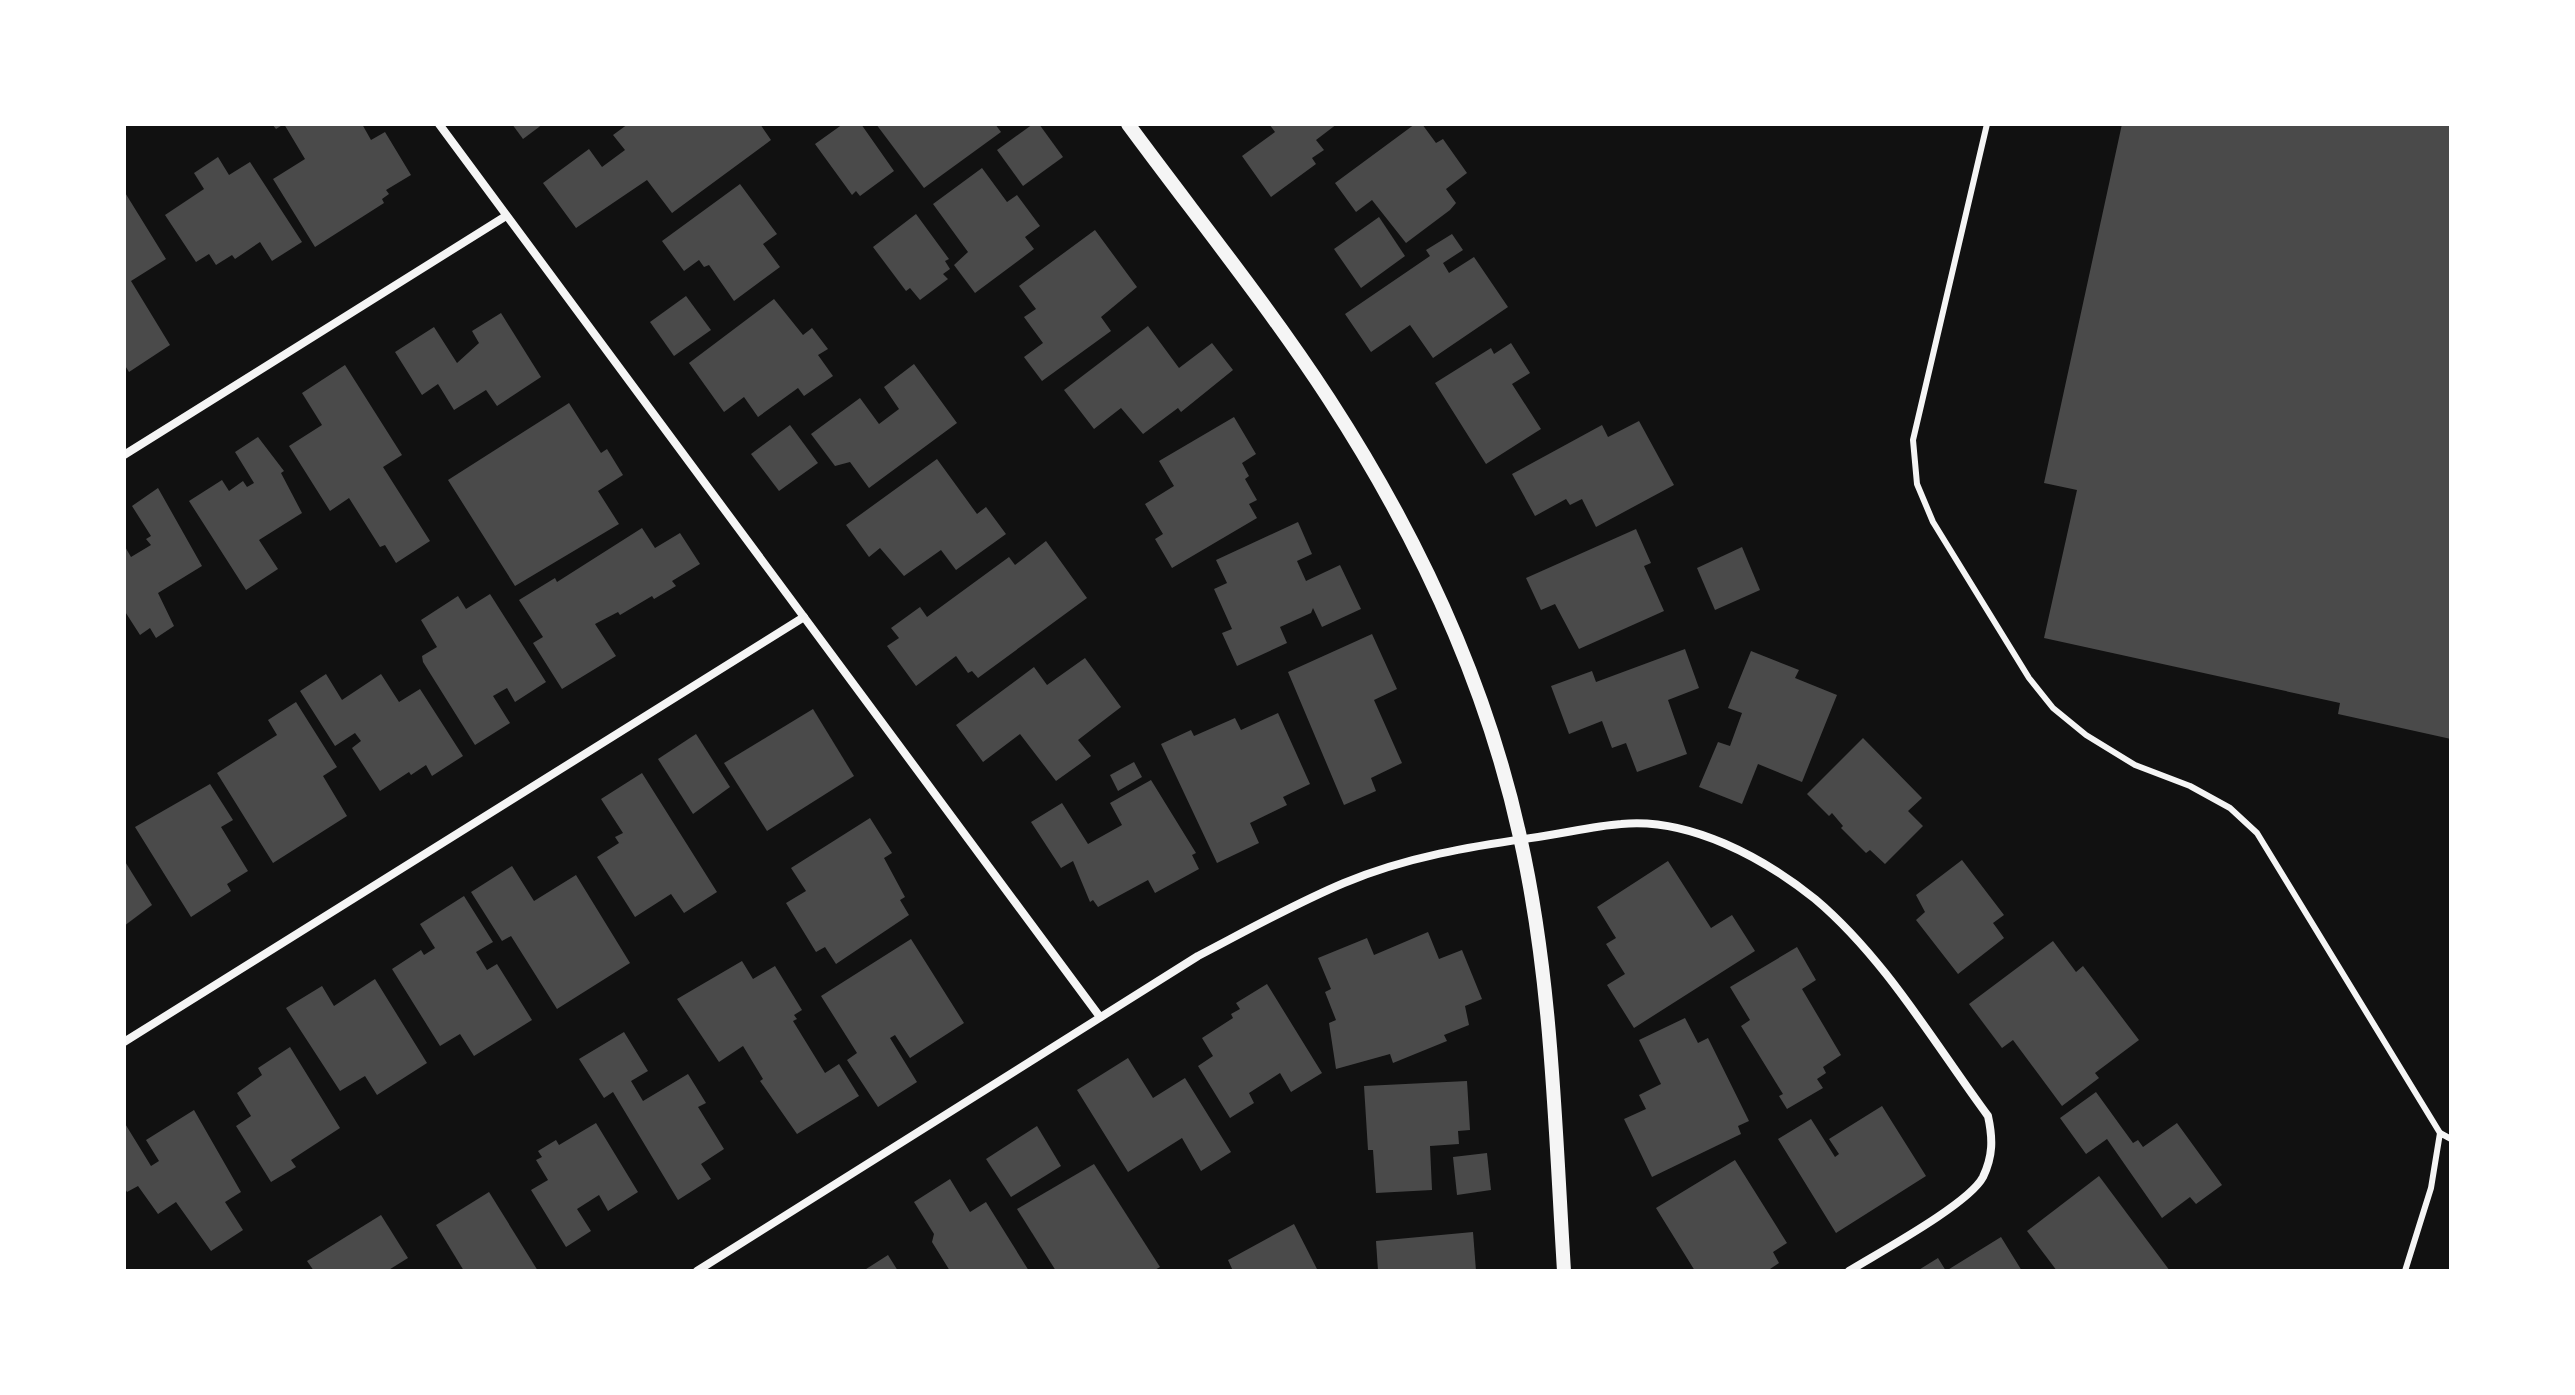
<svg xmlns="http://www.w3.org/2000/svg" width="2575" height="1395" viewBox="0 0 2575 1395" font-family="'PT Sans Narrow',sans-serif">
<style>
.building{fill:#4a4a4a}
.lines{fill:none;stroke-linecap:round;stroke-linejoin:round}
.service{stroke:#f5f5f5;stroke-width:6}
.minor{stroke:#f5f5f5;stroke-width:8}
.tertiary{stroke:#f5f5f5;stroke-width:14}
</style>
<rect width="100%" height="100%" fill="#111"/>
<g class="building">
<path d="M272,124h90l9,16 14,-8 26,43 -25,15 3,4 -7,5 2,4 -69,44 -42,-68 32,-20 -21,-35 -8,5z"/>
<path d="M512,124h31l-20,15z"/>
<path d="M628,124h132l11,16 -99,73 -25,-33 -71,48 -33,-45 46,-34 13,18 23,-17 -12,-15z"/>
<path d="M843,124h18l33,47 -34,25 -4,-5 -4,4 -37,-51z"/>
<path d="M876,124h119l6,8 -77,56z"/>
<path d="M1033,124h6l24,33 -40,29 -26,-36z"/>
<path d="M1269,124h68l-21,16 8,10 -12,8 4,6 -45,33 -29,-41 33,-24z"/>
<path d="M1415,124h7l14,19 7,-4 24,34 -21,16 10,14 -6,7 -44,33 -34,-43 -16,12 -21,-29z"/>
<path d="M2122,124h329v615l-113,-25 2,-11 -296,-65 33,-148 -33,-7z"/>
<path d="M218,157l11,18 21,-13 52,80 -30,19 -12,-19 -25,17 -3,-4 -16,10 -7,-11 -13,8 -31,-47 39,-26 -10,-16z"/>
<path d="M982,168l25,34 10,-7 23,31 -15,11 9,12 -59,44 -21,-28 14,-13 -35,-48z"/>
<path d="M740,184l37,50 -14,10 17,23 -46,34 -25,-36 -5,2 -5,-7 -15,11 -22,-30z"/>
<path d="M124,191l42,68 -35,22 39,64 -41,27 -5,-8z"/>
<path d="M916,214l33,45 -4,2 5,8 -7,5 5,5 -28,21 -10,-12 -4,3 -33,-44z"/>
<path d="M1379,217l26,39 -44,32 -27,-39z"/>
<path d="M1095,230l42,57 -36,30 10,14 -69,50 -18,-24 19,-14 -19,-26 12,-8 -17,-23z"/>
<path d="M1452,234l11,16 -20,13 6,10 25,-16 34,50 -75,51 -23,-33 -39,27 -26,-38 85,-58 -4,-6z"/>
<path d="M686,296l25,34 -37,26 -24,-34z"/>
<path d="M774,299l29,36 9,-7 16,21 -10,6 15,21 -29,20 -6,-8 -40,29 -14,-20 -20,15 -35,-49z"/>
<path d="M501,313l40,64 -44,29 -11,-16 -32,20 -16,-26 -16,11 -27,-43 39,-25 23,36 22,-20 -7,-12z"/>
<path d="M1148,326l31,42 33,-25 21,27 -52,42 -3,-4 -35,26 -22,-26 -27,21 -30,-39z"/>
<path d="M1511,343l19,30 -18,11 29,45 -55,35 -51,-81 56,-35 3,6z"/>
<path d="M914,364l43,59 -88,65 -19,-26 -15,4 -24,-32 49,-36 19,26 20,-15 -15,-22z"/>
<path d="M345,365l57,90 -19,12 47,74 -34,22 -11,-18 -5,2 -31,-49 -19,13 -41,-65 33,-21 -20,-32z"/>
<path d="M569,403l32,50 6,-4 16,26 -25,16 21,33 -104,62 -67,-106z"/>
<path d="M1234,417l22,37 -14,9 7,13 -4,3 12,21 -8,4 8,14 -85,50 -17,-29 8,-5 -18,-30 29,-18 -15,-25z"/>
<path d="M1639,421l35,64 -78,42 -14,-28 -12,6 -4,-6 -31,17 -23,-42 90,-49 6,12z"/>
<path d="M790,425l28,38 -39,28 -28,-37z"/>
<path d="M258,437l26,34 -3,2 21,40 -43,27 19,29 -32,21 -57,-89 33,-21 7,11 14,-10 4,6 7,-4 -19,-31z"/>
<path d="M937,459l40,55 9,-7 20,27 -50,36 -15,-20 -37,26 -24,-28 -11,9 -23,-32z"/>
<path d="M158,488l44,78 -44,27 16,33 -18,12 -6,-10 -10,7 -16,-25v-65l7,12 20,-12 -5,-6 5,-3 -19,-30z"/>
<path d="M1298,522l14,32 -15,7 9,20 34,-16 21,44 -39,18 -9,-19 -2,5 -31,14 7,16 -50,23 -15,-33 10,-4 -18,-40 13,-6 -11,-23z"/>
<path d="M642,528l13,20 25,-15 20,31 -28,17 4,5 -22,13 -2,-3 -32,19 -2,-3 -23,12 21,32 -54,33 -29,-46 10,-6 -24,-37 36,-22 2,4z"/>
<path d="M1636,529l15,34 -7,3 20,45 -85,38 -24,-45 -14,6 -15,-32z"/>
<path d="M1046,541l41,57 -109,80 -6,-7 -4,2 -12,-17 -40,30 -29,-40 12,-8 -8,-10 29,-21 7,10 82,-60 6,8z"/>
<path d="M1742,547l18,43 -45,20 -18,-42z"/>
<path d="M490,594l56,88 -31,20 -8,-14 -14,8 17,27 -35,22 -52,-83 -1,-6 15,-9 -16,-27 37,-24 8,13z"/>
<path d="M1372,634l25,55 -23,11 28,63 -31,15 5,13 -32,14 -56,-133z"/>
<path d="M1685,649l14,39 -31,12 19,54 -50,18 -11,-29 -14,5 -10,-27 -33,13 -18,-48 41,-15 4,11z"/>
<path d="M1751,651l48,19 -4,8 42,17 -35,87 -44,-18 -16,40 -43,-17 19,-45 12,4 12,-33 -14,-5z"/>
<path d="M1085,658l36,49 -43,33 13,16 -35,25 -36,-47 -37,28 -27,-37 78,-58 13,18z"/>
<path d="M326,674l16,26 39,-26 18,28 21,-13 43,67 -31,20 -6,-11 -15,10 -2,-3 -29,19 -28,-43 9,-7 -6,-8 -20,13 -35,-55z"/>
<path d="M296,702l41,65 -14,9 24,40 -74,47 -56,-90 60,-38 -9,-15z"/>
<path d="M813,709l41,67 -87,55 -43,-68z"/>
<path d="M1278,713l32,71 -27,13 4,8 -37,18 9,20 -42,20 -56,-119 30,-14 3,6 41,-18 6,12z"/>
<path d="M696,734l34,53 -37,27 -35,-55z"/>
<path d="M1863,738l59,60 -14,13 15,15 -38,38 -15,-14 -4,3 -25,-25 2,-2 -11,-13 -3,3 -22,-22z"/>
<path d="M1134,762l8,15 -24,14 -8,-16z"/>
<path d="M642,773l75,119 -33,21 -13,-19 -36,23 -38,-60 22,-14 -4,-6 8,-4 -22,-34z"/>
<path d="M1151,780l45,73 -4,2 7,14 -44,24 -7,-13 -50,27 -5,-7 -3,2 -17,-41 -12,7 -30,-46 31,-19 26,41 34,-19 -12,-22z"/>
<path d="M210,784l23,36 -12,7 27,44 -21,13 4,7 -40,26 -56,-90z"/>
<path d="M870,818l22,35 -8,5 21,39 -5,3 9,15 -73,49 -11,-17 -9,5 -30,-49 20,-12 -15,-23z"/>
<path d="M124,860l28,45 -28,21z"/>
<path d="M1962,860l42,55 -11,8 11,15 -46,36 -42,-54 9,-8 -9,-17z"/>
<path d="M1668,861l43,67 21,-13 23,36 -121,77 -27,-43 18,-11 -19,-30 10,-6 -19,-31z"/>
<path d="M512,866l22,35 42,-26 54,88 -73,46 -46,-73 -9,5 -31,-49z"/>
<path d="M464,896l29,46 -17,10 11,18 10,-6 35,56 -58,36 -14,-22 -20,12 -48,-77 29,-19 3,5 11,-7 -15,-24z"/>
<path d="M1428,932l11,27 23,-9 20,49 -17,7 4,19 -25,10 3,6 -54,22 -3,-9 -54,15 -7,-46 7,-3 -11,-28 6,-3 -13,-31 49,-20 7,17z"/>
<path d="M911,939l53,84 -54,35 -15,-23 -5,3 27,44 -39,25 -31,-47 10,-7 -36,-57z"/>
<path d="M2053,941l23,31 7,-6 56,74 -44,33 4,5 -37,28 -49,-66 -11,8 -33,-44z"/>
<path d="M1797,947l19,33 -14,9 39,66 -18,12 3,6 -9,6 6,9 -36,21 -8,-13 4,-2 -42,-68 9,-6 -20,-33z"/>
<path d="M742,961l11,18 22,-13 27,44 -8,5 3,4 -4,2 32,52 14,-9 20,32 -62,38 -37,-53 3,-2 -20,-33 -24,16 -42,-63z"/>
<path d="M375,979l52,84 -50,32 -12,-19 -25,15 -54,-83 36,-22 12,20z"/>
<path d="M1267,984l55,89 -31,19 -11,-19 -31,20 5,10 -24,15 -32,-52 15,-10 -11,-18 31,-20 -2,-4 9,-5 -4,-6z"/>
<path d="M1685,1018l13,25 10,-5 41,83 -11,5 3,8 -89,43 -28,-58 22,-10 -7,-14 22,-11 -22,-44z"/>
<path d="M624,1032l24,39 -17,10 12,20 45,-27 18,29 -8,4 26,42 -23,15 10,15 -33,21 -65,-108 -9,6 -25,-39z"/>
<path d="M290,1047l50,81 -49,32 5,7 -25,15 -35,-56 15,-10 -14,-23 25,-18 -4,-7z"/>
<path d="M1128,1058l25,40 32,-20 46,74 -30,19 -19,-33 -54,34 -51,-82z"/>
<path d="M1467,1081l3,49 -12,1 1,13 -29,2 2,44 -56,3 -3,-43h-5l-4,-64z"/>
<path d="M2096,1092l37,51 5,-3 5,7 34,-24 45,62 -26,19 -6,-7 -28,21 -55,-79 -21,15 -26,-36z"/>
<path d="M1882,1106l44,70 -90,57 -58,-94 33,-20 24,38 4,-3 -10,-15z"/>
<path d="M194,1110l47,82 -16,10 18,28 -32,21 -35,-49 -18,12 -20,-28 -11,6 -3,-5v-65l27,44 8,-5 -13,-21z"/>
<path d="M596,1123l42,69 -30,19 -9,-16 -22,14 14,22 -25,16 -35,-57 17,-10 -12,-20 6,-3 -4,-6 18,-11 3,5z"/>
<path d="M1037,1126l24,40 -50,31 -25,-38z"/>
<path d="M1487,1153l4,37 -34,5 -4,-38z"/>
<path d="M1735,1160l52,83 -14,9 6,11 -12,8h-72l-39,-63z"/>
<path d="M1094,1164l66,103 -7,4h-97l-39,-62z"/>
<path d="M2099,1176l71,95h-113l-30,-40z"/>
<path d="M950,1179l20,33 16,-10 43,69h-79l-18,-29 2,-8 -20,-32z"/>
<path d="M489,1192l49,79h-74l-28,-46z"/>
<path d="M381,1215l27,43 -21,13h-73l-7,-10z"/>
<path d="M1294,1224l24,47h-85l-5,-11z"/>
<path d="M1473,1232l3,39h-98l-2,-30z"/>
<path d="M2001,1237l21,34h-105l21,-13 8,13z"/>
<path d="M888,1255l10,16h-35z"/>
</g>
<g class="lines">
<g class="service">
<path d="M1987,124l-74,316 4,44 16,38 96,156 24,30 33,27 49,30 55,21 40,22 27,25 183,300"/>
<path d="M2405,1271l26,-83 9,-55 11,6"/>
</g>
<g class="minor">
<path d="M439,124l661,893"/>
<path d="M124,455l382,-239"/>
<path d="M124,1042l680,-425"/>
<path d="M697,1271l501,-315c48,-25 96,-52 146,-73 62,-26 128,-37 194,-46 28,-4 56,-11 83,-13 68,-7 143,34 194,75 70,59 119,144 173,217 5,23 5,40 -5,61 -14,27 -105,76 -134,94"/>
</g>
<path class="tertiary" d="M1128,124c67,91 139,180 201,275 87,134 157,283 191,438 32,142 35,290 44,434"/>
</g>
<rect width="2575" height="1395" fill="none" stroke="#ffffff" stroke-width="252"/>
</svg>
